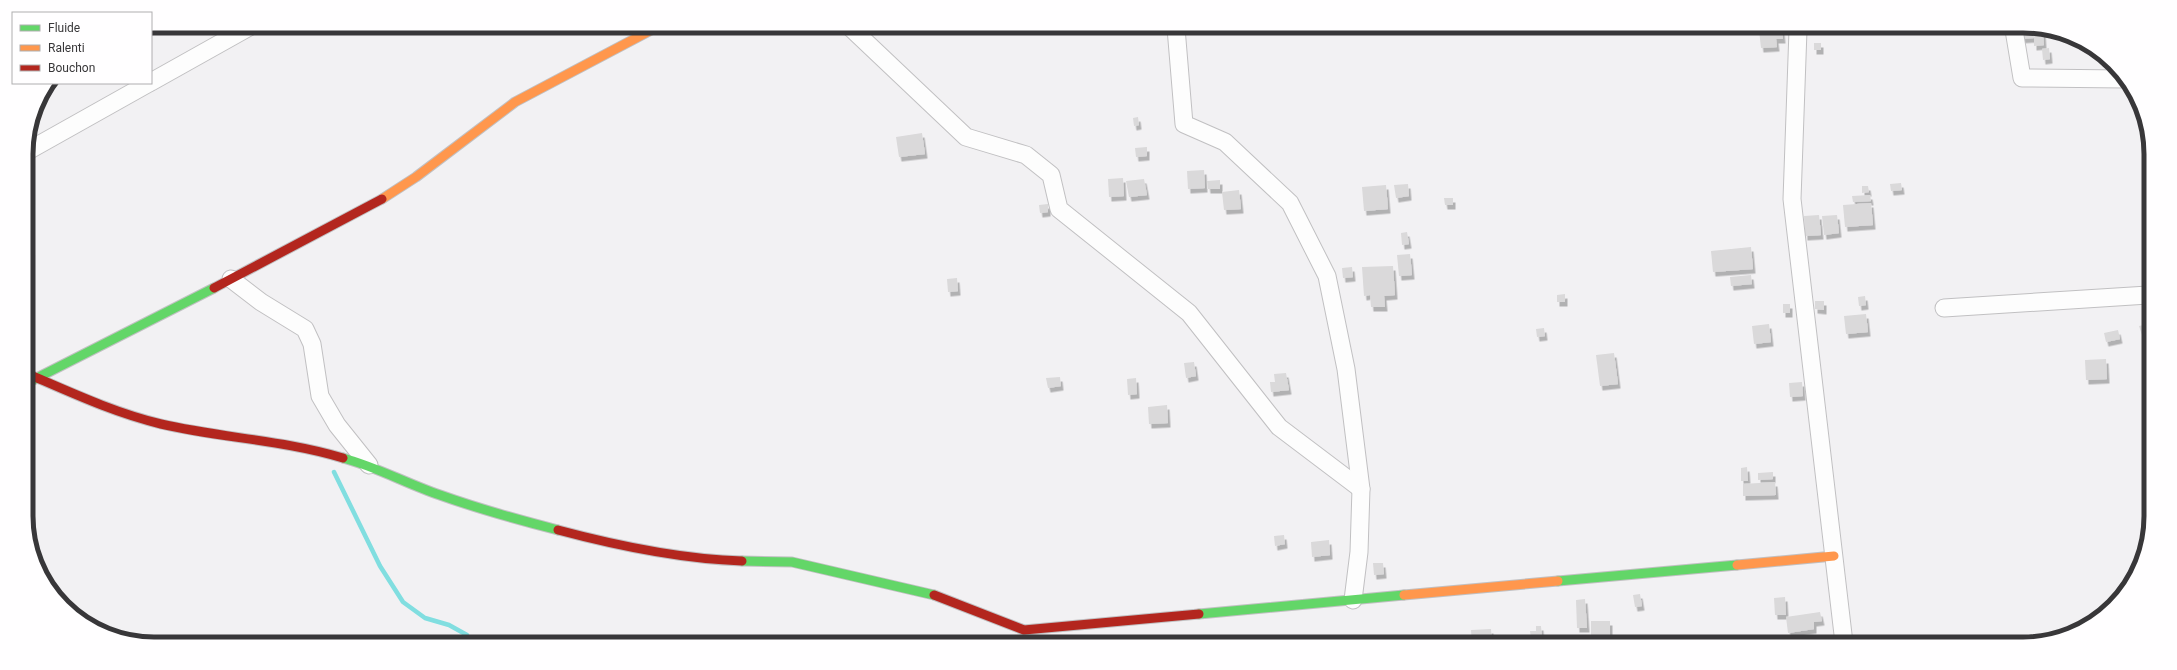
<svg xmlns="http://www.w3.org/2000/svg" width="2177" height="670" viewBox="0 0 2177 670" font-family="Roboto,sans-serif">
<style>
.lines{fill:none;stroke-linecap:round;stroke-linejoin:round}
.stream{stroke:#81dee0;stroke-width:4.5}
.building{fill:#dad9da;filter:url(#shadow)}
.street-casing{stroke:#c1c0c2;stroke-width:19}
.fast-casing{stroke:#c1c0c2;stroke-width:11}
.slow-casing{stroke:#c1c0c2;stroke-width:11}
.jam-casing{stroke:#c1c0c2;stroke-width:11}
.street{stroke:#fdfdfd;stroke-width:17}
.fast{stroke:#63d668;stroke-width:9}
.slow{stroke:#ff974d;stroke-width:9}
.jam{stroke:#b3261e;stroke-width:9}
.rim{fill:none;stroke:#383739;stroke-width:5}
</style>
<defs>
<filter id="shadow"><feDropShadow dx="2.5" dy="4.5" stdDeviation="0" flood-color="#0004"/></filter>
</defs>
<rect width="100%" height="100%" fill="#f2f1f3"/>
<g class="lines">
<path class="stream" d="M334,472l46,94 23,36 22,16 24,7 18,10 2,5"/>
</g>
<g class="building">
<path d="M1759,30h23l1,9h-7l1,8 -16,1z"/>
<path d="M2018,30h25l1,15 -10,1v-8l-15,1z"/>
<rect x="1814" y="43" width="7" height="7"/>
<path d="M2049,48l1,11 -7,1 -1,-11z"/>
<path d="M1138,117l1,8 -5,1 -1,-8z"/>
<path d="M922,133l3,21 -26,3 -3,-20z"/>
<path d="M1147,147v9l-11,1 -1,-9z"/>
<path d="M1204,170l1,18 -17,1 -1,-18z"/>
<path d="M1123,178l1,18 -15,1 -1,-18z"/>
<path d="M1144,179l3,16 -18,2 -3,-16z"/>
<path d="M1220,180v9h-12l-1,-8z"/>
<path d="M1901,183l1,7 -11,1 -1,-7z"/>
<path d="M1408,184l1,12 -13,2 -2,-13z"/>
<path d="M1386,185l2,24 -24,2 -2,-24z"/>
<path d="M1862,186h6l1,6 -7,1z"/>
<path d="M1239,190l2,19 -17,1 -2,-18z"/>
<path d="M1870,195l1,6 -18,1 -1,-6z"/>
<path d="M1444,198h9v7h-8z"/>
<path d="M1871,203l2,22 -28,2 -2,-22z"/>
<path d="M1048,204v8l-8,1 -1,-8z"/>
<path d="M1819,215l2,20 -16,1 -1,-20z"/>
<path d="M1837,215l2,18 -15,2 -2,-19z"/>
<path d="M1407,232l2,12 -7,1 -1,-12z"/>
<path d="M1751,247l2,22 -40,3 -2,-21z"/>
<path d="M1410,254l2,21 -13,1 -2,-21z"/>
<path d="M1393,266l2,29 -11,1 1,11h-14l-1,-12 -6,1 -2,-29z"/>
<path d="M1352,267l1,10 -10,1 -1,-10z"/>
<path d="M1751,275l1,9 -21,2 -1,-9z"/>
<path d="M957,278l1,13 -10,1 -1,-13z"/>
<path d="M1565,294v8h-8v-7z"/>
<path d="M1865,296l1,9 -7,1 -1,-9z"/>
<path d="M1815,301h9v9l-9,-1z"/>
<rect x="1783" y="304" width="7" height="9"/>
<path d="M1866,314l2,18 -22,2 -2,-18z"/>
<path d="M1769,324l2,18 -17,2 -2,-18z"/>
<path d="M2148,324v10l-6,1 -3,-9z"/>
<path d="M1544,328l1,8 -8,1 -1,-8z"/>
<path d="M2118,330l2,9 -14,3 -2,-9z"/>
<path d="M1614,353l4,31 -18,2 -4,-31z"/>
<path d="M2106,359l1,20 -21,1 -1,-20z"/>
<path d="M1194,362l2,14 -10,2 -2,-15z"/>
<path d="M1286,373l3,17 -18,2 -1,-10h5l-1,-8z"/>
<path d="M1060,377l1,9 -13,2 -2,-10z"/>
<path d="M1136,378l1,16 -9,1 -1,-16z"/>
<path d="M1802,382l1,14 -13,1 -1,-14z"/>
<path d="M1167,405l1,18 -19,1 -1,-17z"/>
<path d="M1747,467l1,14h-7v-13z"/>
<path d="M1773,472v7l-15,1v-7z"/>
<path d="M1775,482l1,13 -33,1v-12z"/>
<path d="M1284,535l1,9 -10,2 -1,-10z"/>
<path d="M1329,540l1,15 -18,2 -1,-15z"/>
<path d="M1373,563h10l1,11 -10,1z"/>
<path d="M1640,594l2,12 -7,1 -2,-12z"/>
<path d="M1785,597l1,18h-11l-1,-17z"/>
<path d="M1585,599l2,29h-10l-1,-28z"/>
<path d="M1820,612l2,9 -8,1v7l-26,4 -2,-16z"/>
<rect x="1591" y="621" width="19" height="18"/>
<path d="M1536,626h5l1,12 -11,1 -1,-8h6z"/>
<path d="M1491,629l1,14h-20l-1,-13z"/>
<path d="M1809,635l1,8h-21l-1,-6z"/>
</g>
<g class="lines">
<g class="street-casing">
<g id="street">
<path d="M851,28l115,109 60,18 25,20 8,34 130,104 90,114 82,62"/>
<path d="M1176,28l8,96 41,18 65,61 37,73 19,93 15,120 -2,63 -6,48"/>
<path d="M1798,30l-6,169 52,444"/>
<path d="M2014,30l8,48 103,1"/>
<path d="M151,82l100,-56"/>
<path d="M26,152l123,-69"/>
<path d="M231,279l30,23 44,27 7,15 8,52 17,29 32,40"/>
<path d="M1944,308l204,-13"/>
</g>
</g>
<g class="fast-casing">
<g id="fast">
<path d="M29,382l185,-94"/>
<path d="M343,458c34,9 64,26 97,37 39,14 79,25 118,35"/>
<path d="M742,561l50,1 142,33"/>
<path d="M1558,581l179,-16"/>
<path d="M1199,614l205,-19"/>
</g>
</g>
<g class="slow-casing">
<g id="slow">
<path d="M382,199l34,-22 99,-75 142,-75"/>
<path d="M1737,565l97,-9"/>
<path d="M1404,595l154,-14"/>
</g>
</g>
<g class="jam-casing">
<g id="jam">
<path d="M214,288l168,-89"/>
<path d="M28,374c44,19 87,39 133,50 60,14 123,16 182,34"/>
<path d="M558,530c60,16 122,29 184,31"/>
<path d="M934,595l90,35 175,-16"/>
</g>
</g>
<use href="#street" class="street"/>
<use href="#fast" class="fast"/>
<use href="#slow" class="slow"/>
<use href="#jam" class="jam"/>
</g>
<path d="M0 0H2177V670H0ZM154 33H2023A121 121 0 0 1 2144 154V516A121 121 0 0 1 2023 637H154A121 121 0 0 1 33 516V154A121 121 0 0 1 154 33Z" fill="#fffeff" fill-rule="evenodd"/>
<path class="rim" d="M154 33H2023A121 121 0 0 1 2144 154V516A121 121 0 0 1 2023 637H154A121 121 0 0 1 33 516V154A121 121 0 0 1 154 33Z"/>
<rect x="12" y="12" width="140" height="72" fill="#fffeff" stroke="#afaeb0"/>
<rect x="20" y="25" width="20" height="6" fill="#63d668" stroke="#afaeb0"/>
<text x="48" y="32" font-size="12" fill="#383739">Fluide</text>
<rect x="20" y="45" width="20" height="6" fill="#ff974d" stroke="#afaeb0"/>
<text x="48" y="52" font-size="12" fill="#383739">Ralenti</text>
<rect x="20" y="65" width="20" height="6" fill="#b3261e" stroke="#afaeb0"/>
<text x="48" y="72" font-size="12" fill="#383739">Bouchon</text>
</svg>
